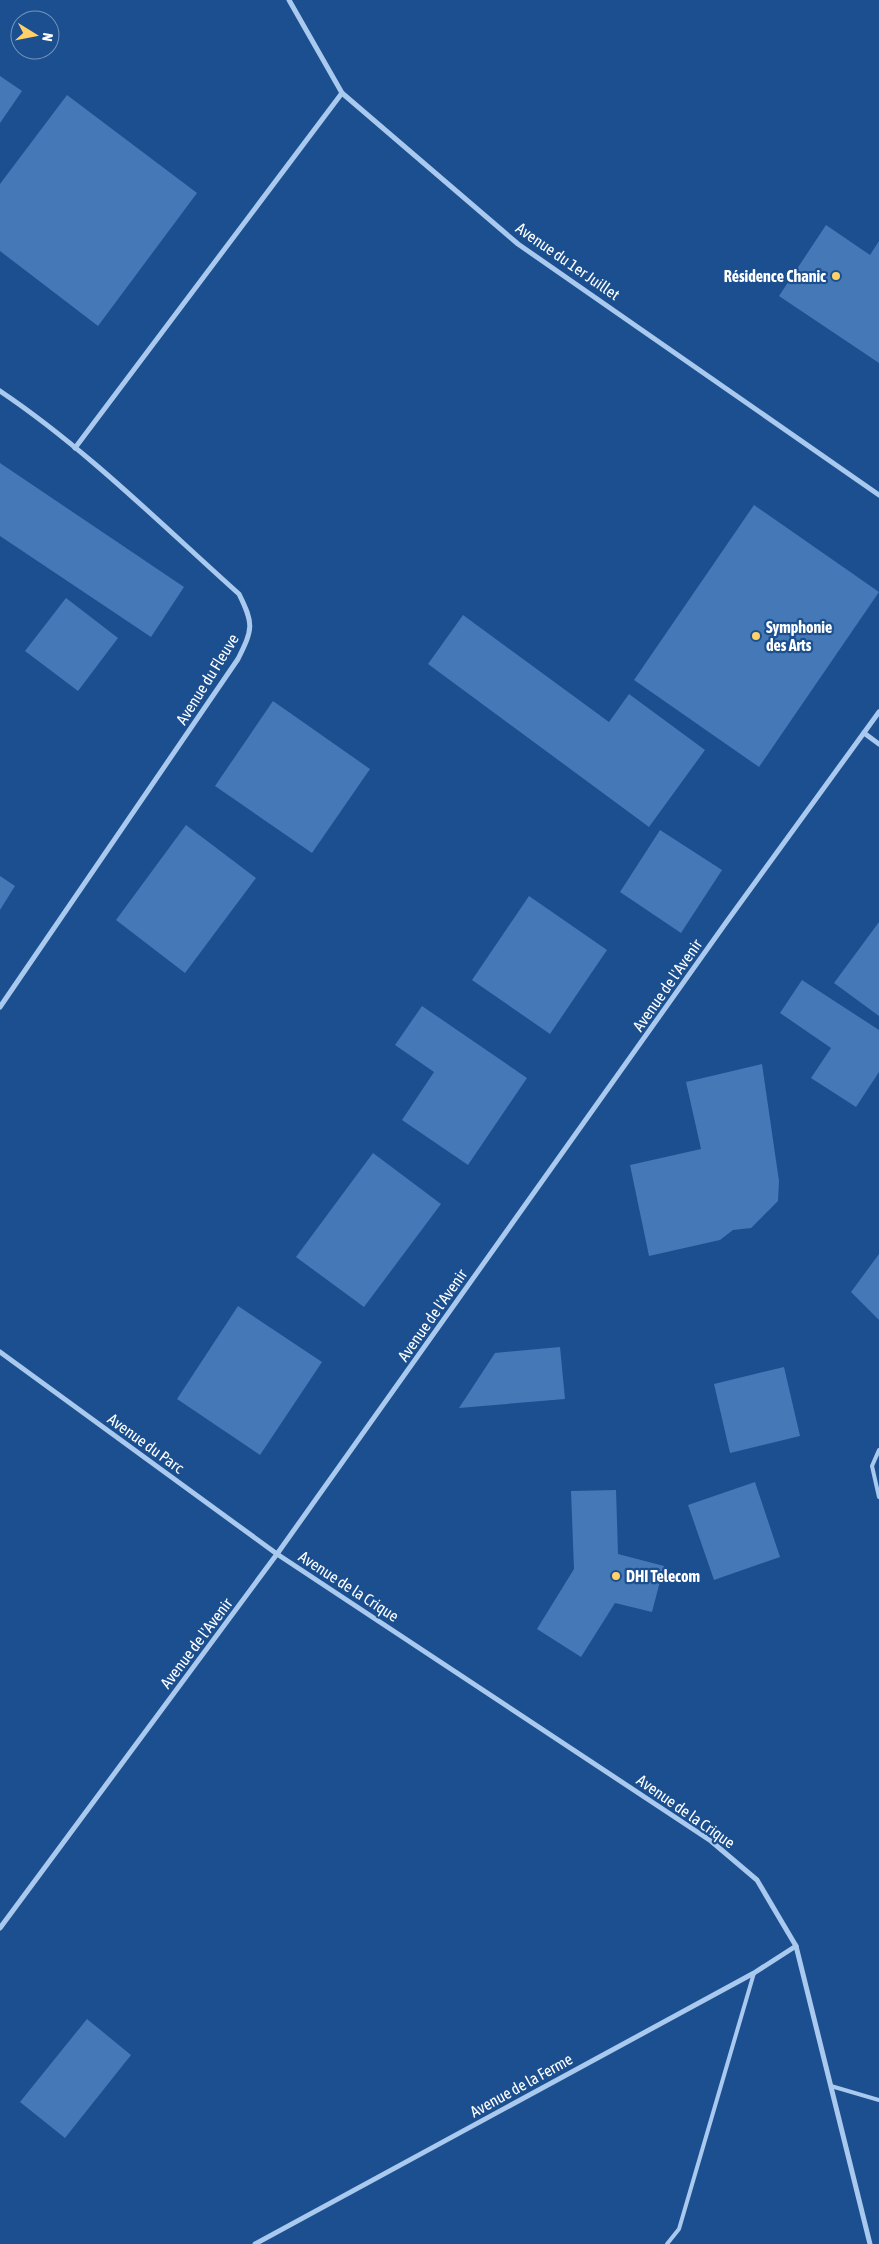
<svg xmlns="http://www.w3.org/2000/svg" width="879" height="2244" viewBox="0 0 879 2244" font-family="'Asap Condensed',sans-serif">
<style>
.building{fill:#4478b7}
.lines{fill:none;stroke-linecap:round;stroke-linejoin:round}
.lane{stroke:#a9c9ee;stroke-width:4}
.street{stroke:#a9c9ee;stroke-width:5}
.poi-dot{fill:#ffd166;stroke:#1b4f8f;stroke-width:2}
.labels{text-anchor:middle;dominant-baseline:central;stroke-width:4.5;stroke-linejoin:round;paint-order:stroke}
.street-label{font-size:16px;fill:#fff;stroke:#1b4f8f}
.poi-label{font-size:16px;font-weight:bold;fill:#fff;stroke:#1b4f8f;text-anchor:start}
</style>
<rect width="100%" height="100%" fill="#1b4f8f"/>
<g class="building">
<path d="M0,76l22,15 -22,32z"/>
<path d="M67,95l130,98 -99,133 -98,-75v-67z"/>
<path d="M826,225l44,30 9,-14v122l-100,-67z"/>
<path d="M0,463l184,124 -33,50 -151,-101z"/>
<path d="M754,505l125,87 -120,175 -125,-87z"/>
<path d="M66,598l52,40 -40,53 -53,-40z"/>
<path d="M463,615l146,107 20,-28 76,56 -56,77 -221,-163z"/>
<path d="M273,701l97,68 -58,84 -97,-67z"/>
<path d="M186,825l70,53 -71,95 -69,-53z"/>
<path d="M660,830l62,40 -41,63 -61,-41z"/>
<path d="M0,876l15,10 -15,24z"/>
<path d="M529,896l78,54 -57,84 -78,-54z"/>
<path d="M879,922v94l-45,-33z"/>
<path d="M802,980l77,50v42l-23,35 -45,-29 20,-30 -51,-35z"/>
<path d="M422,1006l105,72 -59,87 -66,-45 32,-48 -39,-27z"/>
<path d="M762,1064l17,117 -1,20 -27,27 -18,2 -13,10 -71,16 -19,-91 71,-16 -15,-67z"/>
<path d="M373,1153l68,51 -77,103 -68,-50z"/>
<path d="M879,1254v66l-28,-28z"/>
<path d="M238,1306l84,56 -62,93 -83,-56z"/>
<path d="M560,1347l5,52 -106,9 36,-55z"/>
<path d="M784,1367l16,69 -70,17 -16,-69z"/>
<path d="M755,1482l25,75 -66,23 -26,-75z"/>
<path d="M616,1490l2,64 46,12 -12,46 -37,-9 -34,54 -44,-28 37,-60 -3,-78z"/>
<path d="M87,2019l44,36 -66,83 -45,-36z"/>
</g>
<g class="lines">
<g class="lane">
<path d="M879,1450l-7,16 7,31"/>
<path d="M831,2086l48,14"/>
<path d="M667,2244l12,-15 75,-256"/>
</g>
<g class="street">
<path d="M289,0l53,93 176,151 361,251"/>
<path d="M0,391c85,57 163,135 239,203 15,30 14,35 -1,65l-238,348"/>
<path d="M75,448l267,-355"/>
<path d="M864,733l15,11"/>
<path d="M0,1352l277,202 434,287 46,39 39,66 74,298"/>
<path d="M0,1928l277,-374 448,-630 154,-212"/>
<path d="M255,2244l499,-271 42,-27"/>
</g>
</g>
<g class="poi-dot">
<circle cx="836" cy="276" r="5"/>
<circle cx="756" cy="636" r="5"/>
<circle cx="616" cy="1576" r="5"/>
</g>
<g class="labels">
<g class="street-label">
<text transform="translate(568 261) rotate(35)">Avenue du 1er Juillet</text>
<text transform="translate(207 679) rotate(-58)">Avenue du Fleuve</text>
<text transform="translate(667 985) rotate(-55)">Avenue de l'Avenir</text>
<text transform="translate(432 1315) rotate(-55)">Avenue de l'Avenir</text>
<text transform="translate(146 1443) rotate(36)">Avenue du Parc</text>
<text transform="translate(349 1586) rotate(33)">Avenue de la Crique</text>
<text transform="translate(196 1643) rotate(-53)">Avenue de l'Avenir</text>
<text transform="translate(686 1811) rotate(35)">Avenue de la Crique</text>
<text transform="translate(521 2085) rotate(-29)">Avenue de la Ferme</text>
</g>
<g class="poi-label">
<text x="826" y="276" text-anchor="end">Résidence Chanic</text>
<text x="766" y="627">Symphonie<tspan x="766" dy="18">des Arts</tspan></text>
<text x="626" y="1576">DHI Telecom</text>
</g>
</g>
<g transform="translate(35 35) rotate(100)"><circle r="24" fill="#1b4f8f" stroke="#7695bc"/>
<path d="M0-4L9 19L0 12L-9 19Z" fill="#ffd166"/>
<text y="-8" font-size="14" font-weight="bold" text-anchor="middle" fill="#ffffff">N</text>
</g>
</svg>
